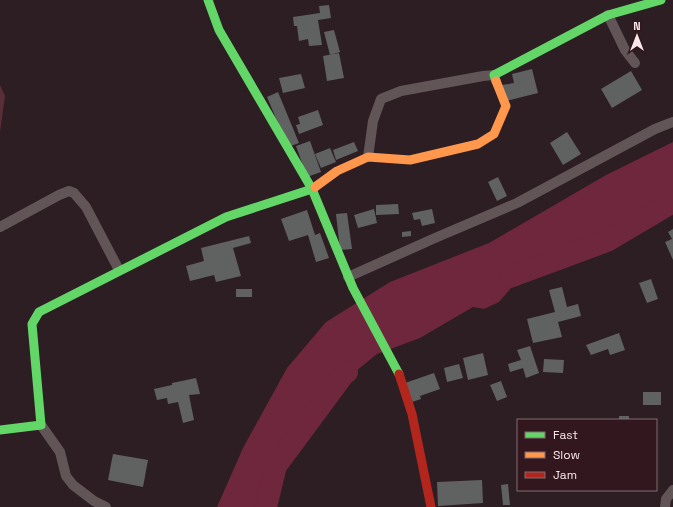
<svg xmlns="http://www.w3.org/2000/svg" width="673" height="507" viewBox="0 0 673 507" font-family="'Space Grotesk',sans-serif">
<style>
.green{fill:#5a2e39}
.water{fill:#6e273c}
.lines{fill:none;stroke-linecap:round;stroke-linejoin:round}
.river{stroke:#6e273c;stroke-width:22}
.building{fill:#606262}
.street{stroke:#625558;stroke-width:10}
.fast{stroke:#63d668;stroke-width:9}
.slow{stroke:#ff974d;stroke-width:9}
.jam{stroke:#b3261e;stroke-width:9}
</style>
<rect width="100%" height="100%" fill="#2c1e22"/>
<path class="green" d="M0,85l5,11 -5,36z"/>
<path class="water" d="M673,142v62l-55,30 -80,33 -27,21 -12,14 -15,7 -11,-2 -53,31 -43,16 -48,39 -53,72 -3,42h-56l26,-59 44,-80 39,-46 64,-40 99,-39 117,-68z"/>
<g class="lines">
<g class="river">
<path d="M510,277l97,-36 66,-39"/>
<path d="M266,507l10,-41 68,-92 3,-2"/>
</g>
</g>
<g class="building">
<path d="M329,5l2,13 -13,2 4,25 -13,1 -1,-7 -9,2 -2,-15h-3l-1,-9 27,-4 -1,-7z"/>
<path d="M334,30l6,22 -10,3 -6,-23z"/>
<path d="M339,53l5,25 -17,3 -4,-25z"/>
<path d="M532,69l6,24 -32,8 -4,-16 12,-2 -2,-9z"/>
<path d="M631,71l11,19 -30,18 -11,-19z"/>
<path d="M301,74l4,14 -22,5 -4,-15z"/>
<path d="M278,92l21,51 -11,4 -21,-50z"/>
<path d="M318,110l5,15 -24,9 -3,-9 4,-1 -2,-7z"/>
<path d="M567,132l14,22 -18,11 -13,-22z"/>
<path d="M310,141l11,31 -14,5 -11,-31z"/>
<path d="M354,142l4,9 -22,9 -3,-10z"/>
<path d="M330,148l6,14 -15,6 -6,-14z"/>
<path d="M498,177l9,19 -10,5 -9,-19z"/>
<path d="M398,204l1,10 -23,1v-10z"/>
<path d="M374,209l3,14 -19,5 -4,-13z"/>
<path d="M432,209l3,14 -13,3 -2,-7 -6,1 -2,-7z"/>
<path d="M307,210l8,25 5,-2 9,25 -13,4 -8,-27 -19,6 -8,-22z"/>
<path d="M347,213l5,36 -12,1 -4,-36z"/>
<path d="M673,229v31l-8,-18 7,-3 -4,-7z"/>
<path d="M411,231v5l-9,1v-5z"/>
<path d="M249,236l2,7 -18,5 8,28 -25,6 -2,-7 -24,6 -4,-15 18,-5 -3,-13z"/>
<path d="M651,279l7,20 -11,4 -8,-20z"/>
<path d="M562,287l5,20 11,-3 3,12 -23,6 4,15 -29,6 -6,-24 28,-7 -6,-22z"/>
<rect x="236" y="289" width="16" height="8"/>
<path d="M619,333l6,17 -15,5 -2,-6 -17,6 -5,-10z"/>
<path d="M530,346l9,27 -13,5 -3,-10 -13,4 -2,-8 13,-4 -4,-10z"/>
<path d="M483,353l5,22 -20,5 -5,-22z"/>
<path d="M544,359l20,1 -1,13 -20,-1z"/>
<path d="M459,364l4,14 -16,4 -3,-14z"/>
<path d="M434,373l6,16 -20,7 1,3 -9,3 -7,-19z"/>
<path d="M196,378l4,16 -11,1 5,25 -11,3 -5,-21 -10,2 -1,-6 -10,2 -3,-11 18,-4v-2z"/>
<path d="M501,381l6,16 -10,4 -7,-16z"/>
<rect x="643" y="392" width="18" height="13"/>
<rect x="619" y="416" width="10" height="4"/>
<path d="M113,454l35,6 -5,27 -35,-7z"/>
<path d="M482,480l1,23 -45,3 -1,-24z"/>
<path d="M508,484l2,21h-7l-2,-20z"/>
</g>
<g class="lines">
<g class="street">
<path d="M608,15l17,35 10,13"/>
<path d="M368,157l5,-36 8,-22 20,-8 82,-15 11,-1"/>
<path d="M0,227l59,-32 10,-4 5,2 12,14 33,63"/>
<path d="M348,277l87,-39 82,-35 138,-74 18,-7"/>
<path d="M41,425l19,27 6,24 7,9 21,16 12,6"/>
<path d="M665,507l1,-8 7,-9"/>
</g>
<g class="fast">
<path d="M208,0l11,30 93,159 41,99 46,86"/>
<path d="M496,81l-2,-6 114,-60 53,-15"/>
<path d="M0,430l41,-5 -9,-101 7,-12 187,-95 86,-28 3,-2"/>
</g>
<path class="slow" d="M315,187l22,-16 31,-14 42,3 68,-16 16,-10 12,-28 -10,-25"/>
<path class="jam" d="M399,374l13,40 19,93"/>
</g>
<rect x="517" y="419" width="140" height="72" fill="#32181e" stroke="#826b70"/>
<rect x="525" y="432" width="20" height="6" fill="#63d668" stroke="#826b70"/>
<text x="553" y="439" font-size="12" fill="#fae7eb">Fast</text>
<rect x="525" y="452" width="20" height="6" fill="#ff974d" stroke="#826b70"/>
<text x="553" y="459" font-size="12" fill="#fae7eb">Slow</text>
<rect x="525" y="472" width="20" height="6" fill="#b3261e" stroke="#826b70"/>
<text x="553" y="479" font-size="12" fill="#fae7eb">Jam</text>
<g transform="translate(637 36)" stroke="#32181e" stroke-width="3" paint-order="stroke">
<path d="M0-3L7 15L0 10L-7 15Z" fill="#fae7eb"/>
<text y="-6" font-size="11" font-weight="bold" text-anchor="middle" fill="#fae7eb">N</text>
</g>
</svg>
